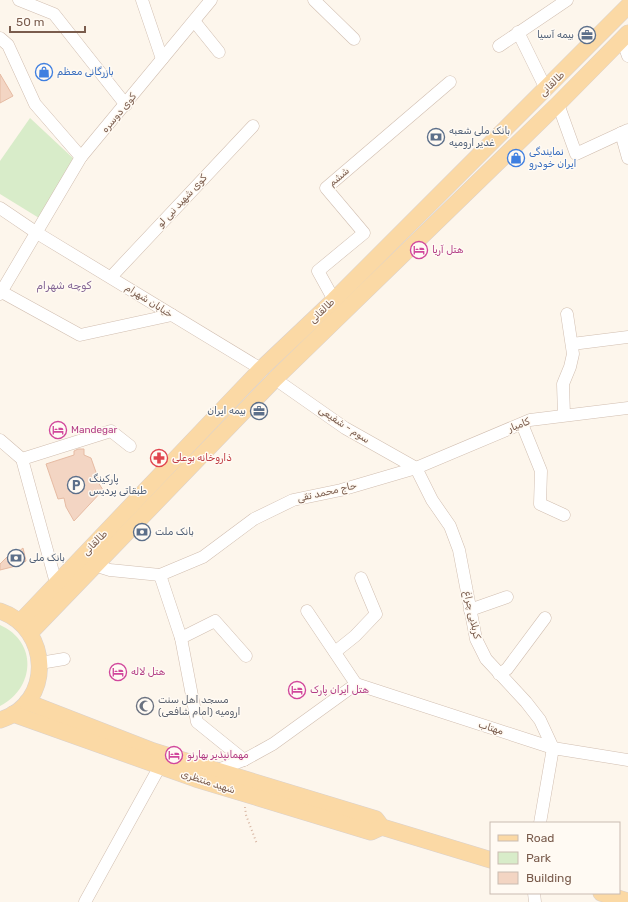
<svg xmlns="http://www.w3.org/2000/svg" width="628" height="902" viewBox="0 0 628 902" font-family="Rubik,'Noto Naskh Arabic',sans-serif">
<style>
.green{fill:#d8ecc9}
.building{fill:#f3d5c3;stroke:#e6bba3}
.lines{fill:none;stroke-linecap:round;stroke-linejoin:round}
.minor-casing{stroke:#d1beb0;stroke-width:13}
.major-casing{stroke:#dad1cd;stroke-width:17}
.path{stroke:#d9b8a5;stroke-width:2;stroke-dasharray:1 3;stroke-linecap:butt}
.minor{stroke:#fff;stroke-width:12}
.major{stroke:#fbd9a5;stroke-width:16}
.labels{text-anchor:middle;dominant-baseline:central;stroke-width:3;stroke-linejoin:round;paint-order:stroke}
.service-label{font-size:10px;fill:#4e5e75;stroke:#fffaf3;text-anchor:start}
.shop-label{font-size:10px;fill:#366cbe;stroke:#fffaf3;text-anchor:start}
.street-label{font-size:10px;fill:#7a5c4d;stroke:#fffaf3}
.hotel-label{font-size:10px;fill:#b23c85;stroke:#fffaf3;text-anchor:start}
.health-label{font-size:10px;fill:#be3a42;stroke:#fffaf3;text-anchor:start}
.worship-label{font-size:10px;fill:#5b616d;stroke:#fffaf3;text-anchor:start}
.neighbourhood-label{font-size:11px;fill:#846695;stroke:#fffaf3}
</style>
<rect width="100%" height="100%" fill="#fdf6ec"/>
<g class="green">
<path d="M30,118l45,42 -36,58 -39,-24v-33z"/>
<path d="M0,625c38,17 35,63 0,81z"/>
</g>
<g class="building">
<path d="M0,74l13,22 -13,7z"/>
<path d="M78,449h6v6l7,3 7,20 -2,1 7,11 -29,31 -8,-14 -2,-9 -6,1 -12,-35 28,-9v-4z"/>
<path d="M23,548l3,13 -14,6 -12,3v-6l12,-12 1,4z"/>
</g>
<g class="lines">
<g class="minor-casing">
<g id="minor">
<path d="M19,0l35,14 72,91"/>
<path d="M142,0l20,59"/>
<path d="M314,0l40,39"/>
<path d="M194,21l25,31"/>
<path d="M518,32l28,57"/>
<path d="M0,38l8,7 27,59 46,53"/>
<path d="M622,39l6,17"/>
<path d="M499,46l68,-46"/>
<path d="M558,104l18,50 52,-24"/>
<path d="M621,133l7,25"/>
<path d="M0,208l37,25 224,136"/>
<path d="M111,277l142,-151"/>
<path d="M0,291l80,44 92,-20"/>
<path d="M0,294l81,-137 130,-157"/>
<path d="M334,300l-16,-29 46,-38 -38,-45 124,-106"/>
<path d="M572,344l56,-7"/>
<path d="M275,379l70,49 71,40"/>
<path d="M564,415l-1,-31 7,-17 3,-13 -6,-40"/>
<path d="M522,424l19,47 -1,33 24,11"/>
<path d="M0,440l22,19 34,124"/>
<path d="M22,459l89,-28 19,15"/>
<path d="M416,468l16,32 18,26 9,24 17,89 10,20 40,43 14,18 13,28 -13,75"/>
<path d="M94,565l16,5 50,5 43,-18 51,-38 39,-19 48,-10 75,-22 114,-48 98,-12"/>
<path d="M160,575l21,63 16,84 47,38"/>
<path d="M470,610l37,-13"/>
<path d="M307,611l49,73"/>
<path d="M181,638l34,-17 31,35"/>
<path d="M335,652l20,-16 21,-22 -15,-36"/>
<path d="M40,663l24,-4"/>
<path d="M499,674l8,-5 38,-51"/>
<path d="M356,684l197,64 75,12"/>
<path d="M215,771l29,-11 29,-16 83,-60"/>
<path d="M534,893l1,9"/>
<path d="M85,902l75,-136"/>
</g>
</g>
<g class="major-casing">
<g id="major">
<path d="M0,611c51,17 54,93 0,109"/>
<path d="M20,622l241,-253 73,-69 294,-294"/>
<path d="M30,633l245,-254 283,-275 70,-71"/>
<path d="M27,702l126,49 223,68 6,8 109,33"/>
<path d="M13,714l183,65 175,53 11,-5"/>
<path d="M601,893l27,8"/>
</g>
</g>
<path class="path" d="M245,807l1,8 11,29"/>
<use href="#minor" class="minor"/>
<use href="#major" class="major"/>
</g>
<defs>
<g id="office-ring" transform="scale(0.9)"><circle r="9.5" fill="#fffaf3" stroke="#5c6f8a" stroke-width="1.5"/><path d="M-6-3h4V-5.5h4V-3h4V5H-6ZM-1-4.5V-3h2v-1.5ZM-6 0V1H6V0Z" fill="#5c6f8a"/></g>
<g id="shop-ring" transform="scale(0.9)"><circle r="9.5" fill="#fffaf3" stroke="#3f7fe0" stroke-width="1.5"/><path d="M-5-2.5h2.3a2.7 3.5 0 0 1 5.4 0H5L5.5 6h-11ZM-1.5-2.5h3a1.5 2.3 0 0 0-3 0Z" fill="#3f7fe0"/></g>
<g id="bank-ring" transform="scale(0.9)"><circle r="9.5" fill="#fffaf3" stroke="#5c6f8a" stroke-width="1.5"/><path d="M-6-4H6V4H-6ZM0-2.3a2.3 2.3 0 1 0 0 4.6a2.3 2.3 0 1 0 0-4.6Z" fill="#5c6f8a"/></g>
<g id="hotel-ring" transform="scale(0.9)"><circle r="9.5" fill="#fffaf3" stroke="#d1479c" stroke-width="1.5"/><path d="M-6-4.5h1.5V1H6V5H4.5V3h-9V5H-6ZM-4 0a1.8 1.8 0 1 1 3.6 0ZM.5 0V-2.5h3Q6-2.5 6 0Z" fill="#d1479c"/></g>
<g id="pharmacy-ring" transform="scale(0.9)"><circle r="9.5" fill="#fffaf3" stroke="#e0444e" stroke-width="1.5"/><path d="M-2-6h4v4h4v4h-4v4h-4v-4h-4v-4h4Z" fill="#e0444e"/></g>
<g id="parking-ring" transform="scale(0.9)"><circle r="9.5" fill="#fffaf3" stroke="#5c6f8a" stroke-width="1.5"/><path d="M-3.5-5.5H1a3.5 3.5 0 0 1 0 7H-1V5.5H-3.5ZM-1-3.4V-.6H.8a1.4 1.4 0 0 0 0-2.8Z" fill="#5c6f8a"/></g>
<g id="mosque-ring" transform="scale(0.9)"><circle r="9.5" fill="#fffaf3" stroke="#6b7280" stroke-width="1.5"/><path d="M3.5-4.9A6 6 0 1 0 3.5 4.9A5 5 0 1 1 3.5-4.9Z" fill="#6b7280"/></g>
</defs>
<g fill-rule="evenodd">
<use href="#office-ring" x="587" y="35"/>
<use href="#shop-ring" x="44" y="72"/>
<use href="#bank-ring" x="436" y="137"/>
<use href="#shop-ring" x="516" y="158"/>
<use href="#hotel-ring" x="419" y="250"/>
<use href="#office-ring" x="259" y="411"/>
<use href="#hotel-ring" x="58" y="430"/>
<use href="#pharmacy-ring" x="159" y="458"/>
<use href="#parking-ring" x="76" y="485"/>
<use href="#bank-ring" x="142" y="532"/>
<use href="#bank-ring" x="16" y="558"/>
<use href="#hotel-ring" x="118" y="672"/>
<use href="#hotel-ring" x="297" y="690"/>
<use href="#mosque-ring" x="145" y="706"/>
<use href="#hotel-ring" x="174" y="755"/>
</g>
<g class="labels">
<g class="service-label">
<text x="574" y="35" text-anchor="end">بیمه آسیا</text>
<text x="449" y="131">بانک ملی شعبه<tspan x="449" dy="12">غدیر ارومیه</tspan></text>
<text x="246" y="411" text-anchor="end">بیمه ایران</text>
<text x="89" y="479">پارکینگ<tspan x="89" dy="12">طبقاتی پردیس</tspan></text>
<text x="155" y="532">بانک ملت</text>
<text x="29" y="558">بانک ملی</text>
</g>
<g class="shop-label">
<text x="57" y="72">بازرگانی معظم</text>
<text x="529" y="152">نمایندگی<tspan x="529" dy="12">ایران خودرو</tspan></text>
</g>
<g class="street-label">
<text transform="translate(552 84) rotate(-45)">طالقانی</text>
<text transform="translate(119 113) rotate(-50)">کوی دوسره</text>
<text transform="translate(339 177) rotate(-40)">ششم</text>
<text transform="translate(182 201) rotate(-47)">کوی شهید نبی لو</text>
<text transform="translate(149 301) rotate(32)">خیابان شهرام</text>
<text transform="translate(322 311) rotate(-44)">طالقانی</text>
<text transform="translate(344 425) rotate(33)">سوم - شفیعی</text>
<text transform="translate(519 425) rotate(-21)">کامیار</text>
<text transform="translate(327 492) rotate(-13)">حاج محمد تقی</text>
<text transform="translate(95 543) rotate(-46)">طالقانی</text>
<text transform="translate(472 615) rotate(78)">کربلایی چراغ</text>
<text transform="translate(491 728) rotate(18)">مهتاب</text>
<text transform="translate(208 782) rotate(18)">شهید منتظری</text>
</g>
<g class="hotel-label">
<text x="432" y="250">هتل آریا</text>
<text x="71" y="430">Mandegar</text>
<text x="131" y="672">هتل لاله</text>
<text x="310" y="690">هتل ایران پارک</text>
<text x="187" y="755">مهمانپذیر بهارنو</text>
</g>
<g class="health-label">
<text x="172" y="458">ذاروخانه بوعلی</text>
</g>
<g class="worship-label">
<text x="158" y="700">مسجد اهل سنت<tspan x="158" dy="12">ارومیه (امام شافعی)</tspan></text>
</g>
<g class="neighbourhood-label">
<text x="64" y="285">کوچه شهرام</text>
</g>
</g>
<rect x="490" y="822" width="130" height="72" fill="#fffaf3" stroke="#cabbb1"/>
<rect x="498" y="835" width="20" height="6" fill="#fbd9a5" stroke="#cabbb1"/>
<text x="526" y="842" font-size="12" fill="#7a5c4d">Road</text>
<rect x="498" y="852" width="20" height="12" fill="#d8ecc9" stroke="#cabbb1"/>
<text x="526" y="862" font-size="12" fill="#7a5c4d">Park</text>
<rect x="498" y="872" width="20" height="12" fill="#f3d5c3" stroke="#cabbb1"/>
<text x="526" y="882" font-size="12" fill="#7a5c4d">Building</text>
<path d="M10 26v6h75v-6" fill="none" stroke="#7a5c4d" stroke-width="2"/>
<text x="16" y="26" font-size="12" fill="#7a5c4d" stroke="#fffaf3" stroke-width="3" paint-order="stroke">50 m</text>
</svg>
